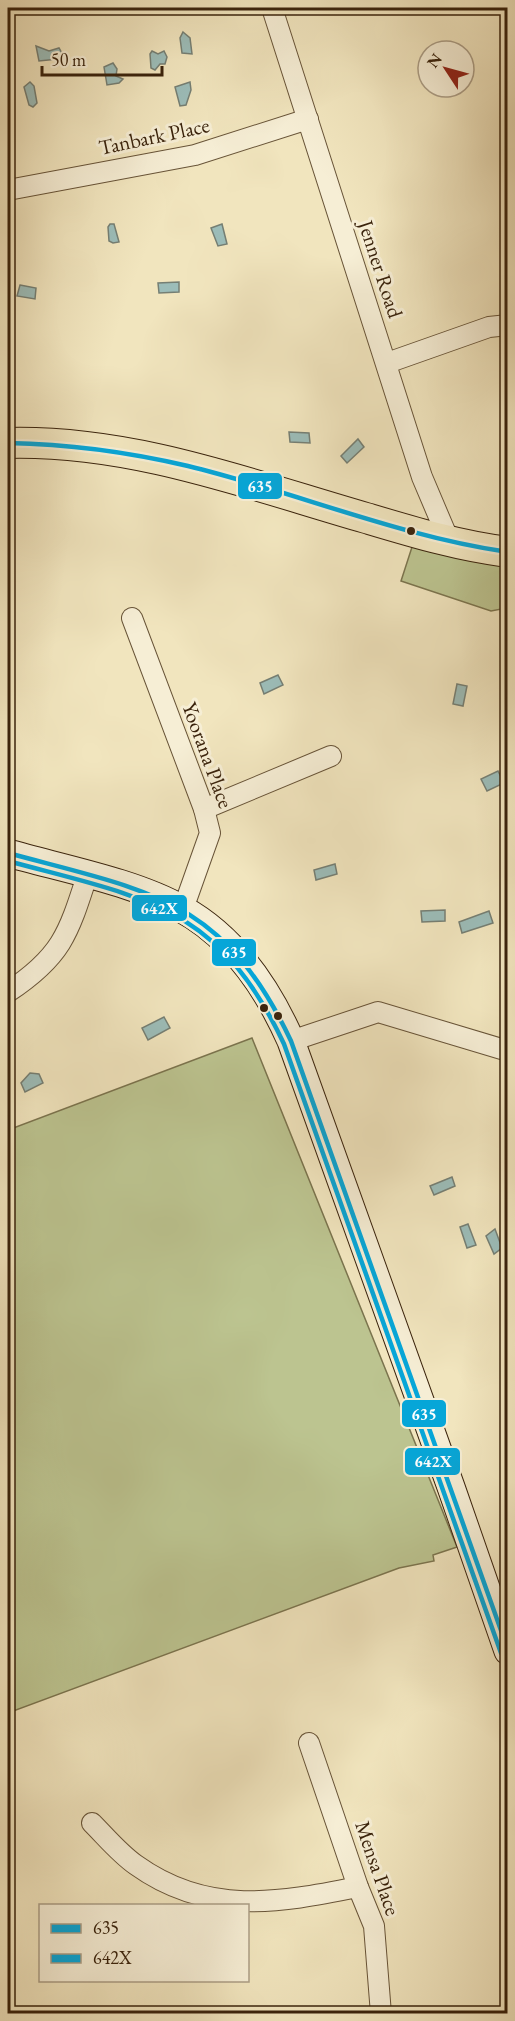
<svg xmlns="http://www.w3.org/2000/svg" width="515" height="2021" viewBox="0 0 515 2021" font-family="'EB Garamond',serif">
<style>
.green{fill:#bcc490;stroke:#7b744e;stroke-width:1.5}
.water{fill:#9cbdb9;stroke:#757f74;stroke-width:1.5}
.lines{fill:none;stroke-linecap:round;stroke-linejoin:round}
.street-casing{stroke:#685438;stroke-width:22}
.secondary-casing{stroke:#3a230c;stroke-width:29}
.primary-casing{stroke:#3a230c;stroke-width:32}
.street{stroke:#f6eed5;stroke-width:20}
.secondary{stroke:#f6eed5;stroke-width:27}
.primary{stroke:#f1e5be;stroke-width:30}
.bus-1-casing{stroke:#f6eed5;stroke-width:9}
.bus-2-casing{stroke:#f6eed5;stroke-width:9}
.bus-1{stroke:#06a6d8;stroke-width:4.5}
.bus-2{stroke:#06a6d8;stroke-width:4.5}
.bus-dot{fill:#3a230c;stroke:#f6eed5;stroke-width:2}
.labels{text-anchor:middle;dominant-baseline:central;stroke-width:6;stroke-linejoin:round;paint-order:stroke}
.street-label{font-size:21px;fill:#3a230c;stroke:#f6eed5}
.line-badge{stroke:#f6eed5;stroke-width:2}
.badge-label{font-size:16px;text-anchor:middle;font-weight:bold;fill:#fff}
</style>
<rect width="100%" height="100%" fill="#f1e5be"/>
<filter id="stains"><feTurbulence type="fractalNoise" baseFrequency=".00333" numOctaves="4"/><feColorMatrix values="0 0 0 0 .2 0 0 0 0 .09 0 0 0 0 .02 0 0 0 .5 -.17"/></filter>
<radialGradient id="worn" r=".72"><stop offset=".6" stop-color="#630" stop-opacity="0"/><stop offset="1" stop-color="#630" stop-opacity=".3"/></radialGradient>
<g class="green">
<path d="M412,547l95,11v50l-16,3 -90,-30z"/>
<path d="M252,1038l205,509 -24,8 1,6 -35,7 -391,145v-583z"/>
</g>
<g class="water">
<path d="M183,32l7,6 2,16 -10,-1 -2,-15z"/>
<path d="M36,46l13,5 10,-3 4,7 -5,4 -19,2z"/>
<path d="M152,51l6,3 6,-3 3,6 -2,7h-5l-5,6 -4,-2 -1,-14z"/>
<path d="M113,63l4,6 -1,7 7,3 -4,4 -12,2 -3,-18z"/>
<path d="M30,82l4,4 3,17 -4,4 -4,-2 -5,-18z"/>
<path d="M190,82l1,8 -5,15 -6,1 -5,-19z"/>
<path d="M110,224h4l5,18 -6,1 -4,-2 -1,-14z"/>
<path d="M222,224l5,20 -9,2 -7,-18z"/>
<path d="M179,282v10l-20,1 -1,-10z"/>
<path d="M20,285l16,3 -1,11 -18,-3z"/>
<path d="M289,432l20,1 1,10 -20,-1z"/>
<path d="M358,439l6,8 -17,16 -6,-7z"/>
<path d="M278,675l5,10 -19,9 -4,-11z"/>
<path d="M457,684l10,2 -4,20 -10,-2z"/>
<path d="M498,771l6,12 -17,8 -6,-12z"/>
<path d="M335,864l2,10 -21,6 -2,-10z"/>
<path d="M445,910v11l-23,1 -1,-11z"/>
<path d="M489,911l4,12 -31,10 -3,-11z"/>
<path d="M164,1017l6,11 -22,12 -6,-12z"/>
<path d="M30,1073l9,1 4,9 -18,9 -4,-9z"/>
<path d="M452,1177l3,9 -21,9 -4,-9z"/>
<path d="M468,1224l8,21 -9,3 -7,-21z"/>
<path d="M495,1229l7,19 -8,6 -8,-18z"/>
</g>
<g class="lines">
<g class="street-casing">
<g id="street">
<path d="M272,8l150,469 28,66"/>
<path d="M8,190l187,-35 113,-36"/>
<path d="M387,363l102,-36 19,-2"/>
<path d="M132,618l72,191 6,24 -27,76"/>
<path d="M204,809l127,-53"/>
<path d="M8,992c53,-35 60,-57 79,-116"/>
<path d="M291,1041l87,-29 130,39"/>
<path d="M309,1743l49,144 16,39 7,88"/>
<path d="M92,1823c14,14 28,31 44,42 71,51 142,38 222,22"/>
</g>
</g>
<g class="secondary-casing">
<path id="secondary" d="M8,853c52,15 127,29 174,56 51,28 86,80 109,132l160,446 57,164"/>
</g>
<g class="primary-casing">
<path id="primary" d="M8,443c124,-3 240,41 358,75 47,14 93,28 142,34"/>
</g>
<use href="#street" class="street"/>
<use href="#secondary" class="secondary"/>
<use href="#primary" class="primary"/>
<g class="bus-1-casing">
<g id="bus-1">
<path d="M8,443c61,1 120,9 180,23 107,26 210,70 320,86"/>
<path d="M8,853c140,38 215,44 283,188l217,609"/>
</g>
</g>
<g class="bus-2-casing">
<path id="bus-2" d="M8,861c136,37 210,43 276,183l217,609"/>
</g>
<use href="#bus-1" class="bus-1"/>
<use href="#bus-2" class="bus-2"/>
</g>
<g class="bus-dot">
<circle cx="411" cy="531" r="5"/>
<circle cx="264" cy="1008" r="5"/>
<circle cx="278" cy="1016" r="5"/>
</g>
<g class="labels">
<g class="street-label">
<text transform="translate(154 136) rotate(-12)">Tanbark Place</text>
<text transform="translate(381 269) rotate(72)">Jenner Road</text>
<text transform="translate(208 755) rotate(70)">Yoorana Place</text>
<text transform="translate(378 1868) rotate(71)">Mensa Place</text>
</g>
</g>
<g class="line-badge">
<rect x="237" y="472" width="46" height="28" rx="6" fill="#06a6d8"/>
<rect x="131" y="894" width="57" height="28" rx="6" fill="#06a6d8"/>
<rect x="211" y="938" width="46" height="29" rx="6" fill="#06a6d8"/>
<rect x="401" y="1399" width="46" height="29" rx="6" fill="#06a6d8"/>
<rect x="404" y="1447" width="57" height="29" rx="6" fill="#06a6d8"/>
</g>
<g class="badge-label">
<text x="260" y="492">635</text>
<text x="159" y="914">642X</text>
<text x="234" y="958">635</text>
<text x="424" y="1420">635</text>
<text x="433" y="1467">642X</text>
</g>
<rect width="515" height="2021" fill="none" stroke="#f1e5be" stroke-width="30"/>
<rect x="9" y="9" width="497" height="2003" fill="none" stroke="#3a230c" stroke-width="3"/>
<rect x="15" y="15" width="485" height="1991" fill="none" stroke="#3a230c" stroke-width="1.5"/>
<rect x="39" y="1904" width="210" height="78" fill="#f6eed5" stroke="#ab9d85" stroke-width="1.5"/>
<rect x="51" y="1924" width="30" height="9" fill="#06a6d8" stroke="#ab9d85" stroke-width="1.5"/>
<text x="93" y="1934" font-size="18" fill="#3a230c">635</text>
<rect x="51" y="1954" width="30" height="9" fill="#06a6d8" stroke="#ab9d85" stroke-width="1.5"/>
<text x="93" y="1964" font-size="18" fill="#3a230c">642X</text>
<g transform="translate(446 69) rotate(306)"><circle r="28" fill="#f6eed5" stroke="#ab9d85" stroke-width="1.5"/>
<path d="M0-4.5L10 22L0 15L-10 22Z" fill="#8f2418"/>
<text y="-9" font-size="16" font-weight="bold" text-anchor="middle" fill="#3a230c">N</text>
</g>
<path d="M42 66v9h120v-9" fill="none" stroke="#3a230c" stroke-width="3"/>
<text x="51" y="66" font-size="18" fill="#3a230c" stroke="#f6eed5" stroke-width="4.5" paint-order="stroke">50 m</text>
<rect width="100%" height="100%" filter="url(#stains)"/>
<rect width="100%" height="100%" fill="url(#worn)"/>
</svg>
